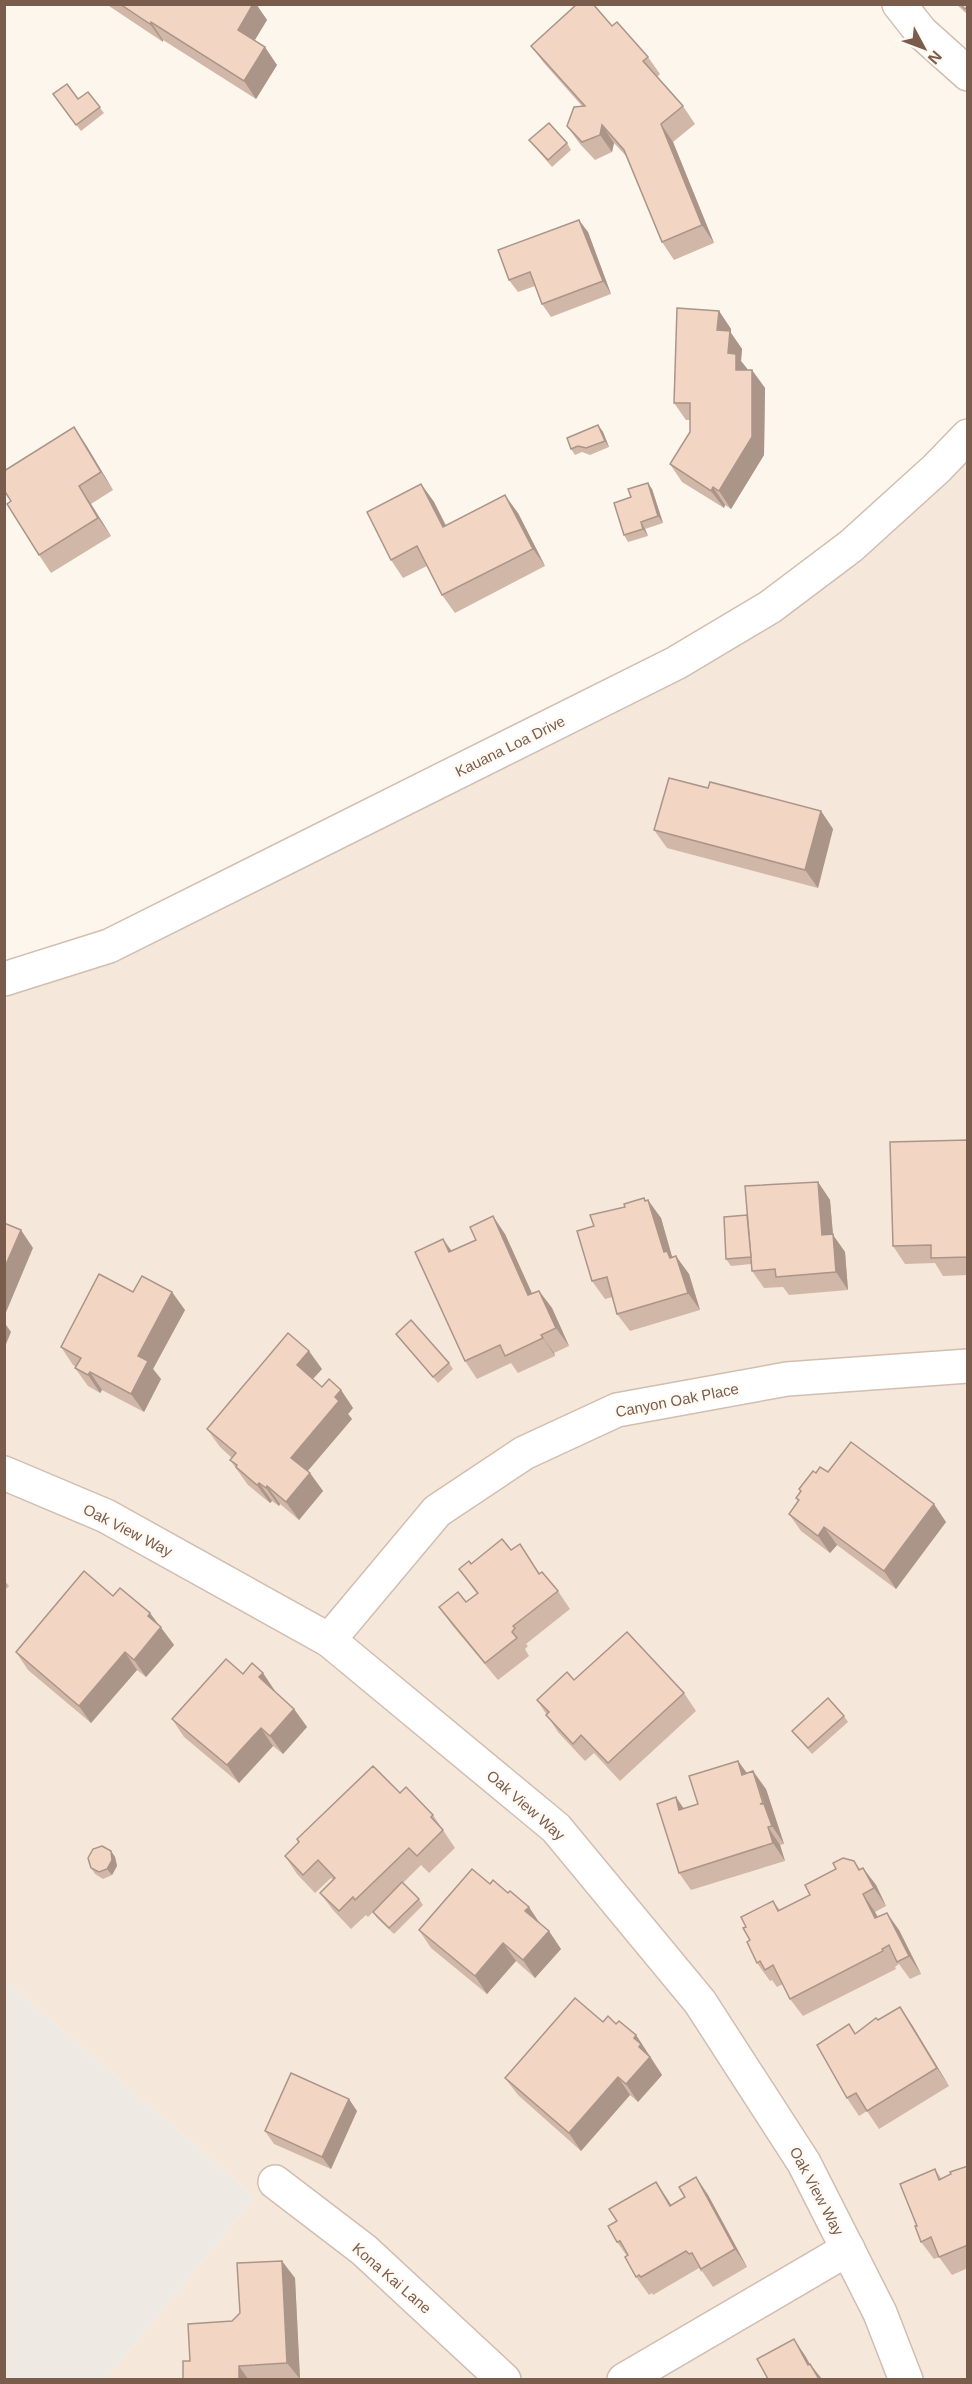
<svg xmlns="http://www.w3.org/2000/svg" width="972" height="2384" viewBox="0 0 972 2384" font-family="Arial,sans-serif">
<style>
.residential{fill:#f5e8da}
.industrial{fill:#efe9e4}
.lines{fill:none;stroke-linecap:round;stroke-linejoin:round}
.minor-casing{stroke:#d1beb0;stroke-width:36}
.minor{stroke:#fff;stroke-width:33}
.wall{fill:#d1b7a8}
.shaded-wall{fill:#aa9588}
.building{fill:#f3d5c3;stroke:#aa9588;stroke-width:1.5}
.labels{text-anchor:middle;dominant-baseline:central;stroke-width:5;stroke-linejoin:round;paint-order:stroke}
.street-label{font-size:15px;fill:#7a5c4d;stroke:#fffaf3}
</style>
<rect width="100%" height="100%" fill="#fdf6ec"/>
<path class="residential" d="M967,436v1943h-861l149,-182 -250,-217v-1001l671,-316z"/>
<path class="industrial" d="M5,1980l250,217 -149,182h-101z"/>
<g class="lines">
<g class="minor-casing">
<g id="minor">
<path d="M899,4l22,28 47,42"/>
<path d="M4,979l105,-33 567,-283 94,-56 81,-61 85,-77 32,-33"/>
<path d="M4,1473l102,43 223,124 227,188 144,174 104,161 76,150 26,67"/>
<path d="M329,1640l108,-129 87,-58 93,-43 170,-31 181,-13"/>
<path d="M275,2182l89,68 140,130"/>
<path d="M624,2380l224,-131"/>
</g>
</g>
<use href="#minor" class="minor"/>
</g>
<g class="wall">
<path d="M106,4h150l11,16 -13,21 23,24 -21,34 -93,-59v2z"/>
<path d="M956,4h12v11z"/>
<path d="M531,46l117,11 12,17 -3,3 26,29 12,18 -22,18 41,101 -40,17 -12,-18 -35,-85 -13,-14 -2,9 -17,8 -15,-16 -13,-18 15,-20 -38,-43z"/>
<path d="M88,92l16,21 -23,18 -28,-37 25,5z"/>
<path d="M529,140l38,3 4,7 -19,17z"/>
<path d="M588,232l23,62 -60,23 -9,-13 -7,-18 -17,6 -9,-12z"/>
<path d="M719,311l12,18v4l11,16 -1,12 7,9 17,18 -1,67 -33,54 -6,-4 -1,3 -42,-26 -12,-18 20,-32v-12h-4l-12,-17z"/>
<path d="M598,425l5,7 6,15 -19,8 -8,-3 -7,3 -4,-6z"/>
<path d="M86,445l27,45 -22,14 20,32 -60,37 -12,-18z"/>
<path d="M421,484l13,18 12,23 72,-12 27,53 -90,47 -13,-18 -15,-29 -24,12 -12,-18z"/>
<path d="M652,489l11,34 -18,6 3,7 -20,6 -4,-7 7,-38z"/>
<path d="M708,788l113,23 12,18 -15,59 -151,-40 -13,-18z"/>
<path d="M968,1140v135l-25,1 -8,-13 -30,1 -12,-18z"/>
<path d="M818,1182l12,18 3,35 12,17 3,38 -59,5 -6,-8 -19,1 -12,-17 -1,-7 -20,2 -5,-7 21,-44z"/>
<path d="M646,1201l15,17 11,39 17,17 11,36 -70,21 -13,-17 -4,-17 -8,2 -13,-18 2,-55 31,-19z"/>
<path d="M505,1234l27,60 7,-3 13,17 17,38 -15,7 1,3 -37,17 -7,-10 -34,16 -12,-18 -13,-110z"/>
<path d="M133,1292l52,18 -32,59 8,10 -17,33 -42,-22 -2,3 -12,-7 -13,-18 1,-1 -3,-2 -12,-18z"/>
<path d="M396,1334l53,29 4,6 -15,14z"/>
<path d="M322,1369l-9,10 9,8 19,3 12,18 -5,6 4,5 -44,52 15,20 -24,29 -19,-16 -1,2 -7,-5 -2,2 -22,-18 -18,-25 2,-2 -12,-11 -13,-18z"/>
<path d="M828,1472l118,50 -50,67 -59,-44 -7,8 -29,-22 -12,-17 9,-13 -2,-3 5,-6 -2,-3 17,-16z"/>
<path d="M520,1544l20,30 18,17 12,18 -44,35 2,2 -3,3 4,7 -31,24 -46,-55 -13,-18 27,-5 11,-8 -18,-25 12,-5 40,-14z"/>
<path d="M4,1580l5,6 -5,5z"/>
<path d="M113,1596l46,29 15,20 -28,32 -9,-7 -46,53 -63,-53 -12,-18z"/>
<path d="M263,1673l12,19 19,17 13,18 -24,27 -10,-8 -34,37 -55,-46 -12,-18 71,-45z"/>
<path d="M574,1680l110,13 12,18 -76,70 -26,-28 -9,8 -27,-29 -21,-32z"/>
<path d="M844,1716l4,6 -36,32 -20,-23z"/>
<path d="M738,1761l9,12 19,16 18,55 -4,1 5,16 -94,29 -12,-17 4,-64 15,-5z"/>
<path d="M400,1793l33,22 22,33 -26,25 -8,-8 -18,18 16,16 4,6 -29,29 -17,-16 -4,-6 -5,5 -2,-2 -15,14 -18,-19 -13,-17 13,-13 -2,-2 -16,15 -18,-19 -12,-18z"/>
<path d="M111,1851l4,6 2,9 -5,9 -9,4 -8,-5 -4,-6z"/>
<path d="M854,1861l6,8 3,-1 13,17 10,21 -11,6 3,5 21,13 22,44 -11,5 -11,-15 -4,3 1,2 -93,47 -13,-17 -7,-15 -6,3 -5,-7 -2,1 -13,-18 -11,-36 27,-26 7,9 30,-15z"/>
<path d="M490,1884l50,40 21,25 -26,29 -19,-17 -29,33 -56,-46 -12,-18z"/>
<path d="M878,2020l34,5 37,61 -70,43 -12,-18 -8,5 -12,-18 2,-74 7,10z"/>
<path d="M603,2022l13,2 20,11 26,40 -24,27 -8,-7 -49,56 -63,-56 -13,-17z"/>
<path d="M357,2111l-26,58 -57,-25 -9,-13z"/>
<path d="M968,2166v102l-16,7 -13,-18 -5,2 -13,-17 -4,-16 18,-57 6,9z"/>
<path d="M696,2177l12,18 39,72 -34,20 -11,-16 -1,1 -2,-4 -46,27 -1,-2 -3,2 -13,-18 -9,-21 -10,-14v-21l39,-39 15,23 14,-8z"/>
<path d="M295,2278l5,101h-117l7,-18 42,-40z"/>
</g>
<g class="shaded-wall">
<path d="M253,4h3l11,16 -17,28 -12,-18z"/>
<path d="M151,22l12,18v2l-13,-18z"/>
<path d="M265,47l12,18 -21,34 -12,-18z"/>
<path d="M661,124l12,18 41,101 -12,-18z"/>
<path d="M602,125l12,18 -2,9 -12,-17z"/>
<path d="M579,220l9,12 23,62 -8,-13z"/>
<path d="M719,311l12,18v4l11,16 -1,12 8,10 -13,-1 -19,-40z"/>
<path d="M752,370l13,18 -1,67 -33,54 -12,-18z"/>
<path d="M598,425l5,7 6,15 -4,-6z"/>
<path d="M74,427l12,18 27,45 -12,-18z"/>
<path d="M648,483l4,6 11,34 -5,-7z"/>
<path d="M421,484l13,18 21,43 -12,-18z"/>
<path d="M79,486l12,18 20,32 -13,-18z"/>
<path d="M713,487l12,18 -1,3 -13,-17z"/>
<path d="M505,495l13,18 27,53 -12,-17z"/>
<path d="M641,522l4,7 3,7 -5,-7z"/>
<path d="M821,811l12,18 -15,59 -13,-18z"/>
<path d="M818,1182l12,18 3,35 12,17 3,38 -12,-18 -14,-37z"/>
<path d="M644,1198l7,10 -3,-8 13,18 12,42 6,8 -15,-16z"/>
<path d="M493,1216l12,18 36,79 -13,-18z"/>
<path d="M21,1230l12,18 -29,69v-48z"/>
<path d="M443,1239l13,18 -7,-5z"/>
<path d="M676,1256l13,18 11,36 -12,-17z"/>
<path d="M539,1291l13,17 17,38 -13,-18z"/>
<path d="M172,1292l13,18 -32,59 8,10 -17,33 -13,-18 7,-38z"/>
<path d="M4,1322l7,10 -7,17z"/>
<path d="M541,1335l13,18 1,3z"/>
<path d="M309,1351l13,18 -13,14 -12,-18z"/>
<path d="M90,1372l12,18 -2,3 -12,-18z"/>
<path d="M341,1390l12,18 -5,6 4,5 -48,56 -13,-17 44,-61z"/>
<path d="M310,1473l13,18 -24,29 -13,-18z"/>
<path d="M259,1483l13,18 -2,2 -13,-18z"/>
<path d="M267,1486l13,18 -1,2 -13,-18z"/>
<path d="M934,1504l12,18 -50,67 -12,-18z"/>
<path d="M824,1527l13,18 -7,8 -12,-17z"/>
<path d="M150,1613l24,32 -28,32 -12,-17 14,-44z"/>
<path d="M125,1652l12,18 -46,53 -12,-17z"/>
<path d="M263,1673l12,18 -3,4 -13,-18z"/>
<path d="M294,1709l13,18 -24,27 -13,-18z"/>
<path d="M261,1728l12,18 -34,37 -12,-18z"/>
<path d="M738,1761l13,18 -9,-4z"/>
<path d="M753,1771l13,18 18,55 -12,-18z"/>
<path d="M676,1797l12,18 -9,-5z"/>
<path d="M768,1827l12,18 5,16 -12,-18z"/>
<path d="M111,1851l4,6 2,9 -5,9 -5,-6z"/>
<path d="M863,1868l13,17 10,21 -12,-18z"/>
<path d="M863,1894l12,18 13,24 -13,-18z"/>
<path d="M529,1907l12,18 -16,-14z"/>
<path d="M887,1913l12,17 22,44 -12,-18z"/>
<path d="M549,1931l12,18 -26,29 -12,-18z"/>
<path d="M503,1943l13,18 -29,33 -12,-18z"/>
<path d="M900,2007l12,18 37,61 -12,-18z"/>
<path d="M636,2035l26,40 -24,27 -12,-18 8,-46z"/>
<path d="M618,2077l12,18 -49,56 -12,-18z"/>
<path d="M349,2099l8,12 -26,58 -9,-12z"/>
<path d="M696,2177l12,18 39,72 -12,-18z"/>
<path d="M656,2182l12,18 14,23 -12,-17z"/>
<path d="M282,2261l13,17 5,101 -13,-16z"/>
<path d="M794,2339l12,18 12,22 -10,-14z"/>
<path d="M810,2364l12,15h-3z"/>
<path d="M239,2366l9,13h-9z"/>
</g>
<g class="building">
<path d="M120,4h133l-15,26 27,17 -21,34 -93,-59 -1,2z"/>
<path d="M577,4h16l19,22 5,-4 31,35 -5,4 40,45 -22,18 41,101 -40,17 -38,-92 -22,-25 -2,10 -18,7 -15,-16 7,-19 11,-1 -54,-60z"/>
<path d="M960,4h8v2l-3,3z"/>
<path d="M67,84l11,15 10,-7 12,15 -24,18 -23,-31z"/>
<path d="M549,123l18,20 -19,17 -19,-20z"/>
<path d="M579,220l24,61 -61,23 -12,-32 -21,8 -11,-30z"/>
<path d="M677,308l42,3 -2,19 13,1 -2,22 8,1v16h16v67l-33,54 -6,-4 -2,4 -41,-27 20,-32v-29h-16z"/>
<path d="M598,425l7,16 -19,7 -8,-2 -7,3 -4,-11z"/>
<path d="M74,427l27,45 -22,14 19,32 -59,37 -32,-51 4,-3 -7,-11v-19z"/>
<path d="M648,483l10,33 -17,6 2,7 -19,6 -10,-32 17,-6 -3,-8z"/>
<path d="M421,484l22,43 62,-32 28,54 -91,46 -25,-49 -26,14 -24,-48z"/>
<path d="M669,778l39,10 2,-6 111,29 -16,59 -151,-40z"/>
<path d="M968,1140v117l-37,1v-13l-38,1 -3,-104z"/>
<path d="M818,1182l4,53 11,-1 3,38 -60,5 -1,-8 -23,2 -7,-85z"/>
<path d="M644,1198l1,3 3,-1 16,52 3,-1 3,7 6,-2 12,37 -71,21 -10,-37 -15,4 -15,-50 17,-5 -4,-11 35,-8 -1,-3z"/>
<path d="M747,1215l4,42 -25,2 -2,-42z"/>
<path d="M493,1216l35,79 11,-4 17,37 -15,7 2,3 -38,18 -5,-11 -35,16 -50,-109 28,-13 6,13 27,-12 -6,-13z"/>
<path d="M4,1223l17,7 -17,39z"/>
<path d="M99,1274l34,18 9,-16 30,16 -34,64 10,5 -17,33 -41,-22 -2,3 -13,-7 6,-10 -20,-11z"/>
<path d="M411,1320l38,43 -16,14 -37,-43z"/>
<path d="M288,1333l21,18 -12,14 25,22 7,-8 12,11 -6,7 4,4 -48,57 19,15 -24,29 -19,-16 -1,2 -7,-5 -2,2 -21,-18 1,-2 -7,-5 6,-7 -29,-24z"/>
<path d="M851,1442l83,62 -50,67 -60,-44 -6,9 -29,-22 10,-14 -3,-2 5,-7 -2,-2 14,-18 3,2 4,-6 8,5z"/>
<path d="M502,1539l9,11 9,-6 19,30 3,-2 16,19 -45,35 2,2 -3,4 5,6 -32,25 -46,-56 19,-15 8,10 12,-9 -19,-24 10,-8 2,3z"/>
<path d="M84,1571l29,25 7,-8 30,25 -2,3 13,11 -27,33 -9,-8 -46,54 -63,-54z"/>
<path d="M627,1632l57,61 -76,70 -27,-28 -8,9 -27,-29 3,-3 -12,-12 30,-28 7,8z"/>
<path d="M226,1659l17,15 9,-11 11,10 -4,4 35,32 -24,27 -9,-8 -34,37 -55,-46z"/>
<path d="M828,1698l16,18 -36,32 -16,-17z"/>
<path d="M738,1761l4,14 11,-4 10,32 -3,1h4l8,22 -4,1 5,16 -94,30 -22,-69 19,-7 3,13 19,-6 -9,-28z"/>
<path d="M373,1766l27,27 6,-6 27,28 -2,2 12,13 -26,26 -8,-8 -54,52 -2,-3 -14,14 -19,-18 15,-15 -17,-18 -15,15 -18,-19 14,-14 -2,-3z"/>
<path d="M102,1846l9,5 1,9 -5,9 -8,3 -8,-4 -3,-10 5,-9z"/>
<path d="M843,1858l11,3 5,9 4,-2 11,20 -11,6 12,24 12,-5 22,43 -12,6 -8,-17 -7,4 1,2 -93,48 -17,-34 -8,5 -5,-9 -3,2 -10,-21 3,-2 -7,-12 3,-1 -5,-10 32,-16 5,10 32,-16 -5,-10 31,-16 -3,-6z"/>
<path d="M472,1869l18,15 3,-4 15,13 2,-2 19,16 -4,4 24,20 -26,29 -20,-17 -28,33 -56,-46z"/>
<path d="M402,1882l17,17 -30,29 -16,-16z"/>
<path d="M575,1998l28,24 5,-6 8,8 3,-3 17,14 -2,3 7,6 -2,3 11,10 -24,27 -8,-7 -49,56 -64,-55z"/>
<path d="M900,2007l37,61 -70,43 -11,-18 -9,5 -30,-53 32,-21 6,10 21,-16 2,2z"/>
<path d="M291,2073l58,26 -27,58 -57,-26z"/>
<path d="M968,2166v79l-29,12 -8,-20 -10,5 -6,-16h2l-17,-42 35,-15 4,11 12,-6 -1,-2z"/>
<path d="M696,2177l39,72 -34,20 -9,-16 -3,1 -3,-3 -45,26 -2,-2 -3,2 -11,-20 3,-2 -8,-14 -3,1 -9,-16 9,-5 -8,-12 47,-27 14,24 15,-9 -6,-10z"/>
<path d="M282,2261l5,102 -48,3v13h-56v-18h7l-2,-37 44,-3 8,-8 -3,-50z"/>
<path d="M794,2339l14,26 2,-1 9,15h-51l-11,-20z"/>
</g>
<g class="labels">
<g class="street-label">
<text transform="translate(510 746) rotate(-26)">Kauana Loa Drive</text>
<text transform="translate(677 1400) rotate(-11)">Canyon Oak Place</text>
<text transform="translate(128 1530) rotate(27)">Oak View Way</text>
<text transform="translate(526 1805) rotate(41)">Oak View Way</text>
<text transform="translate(817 2191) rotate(62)">Oak View Way</text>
<text transform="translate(392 2278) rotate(41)">Kona Kai Lane</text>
</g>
</g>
<rect width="972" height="2384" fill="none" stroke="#7a5c4d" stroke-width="12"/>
<g transform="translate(924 48) rotate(131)" stroke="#fffaf3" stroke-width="4.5" paint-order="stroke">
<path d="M0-4.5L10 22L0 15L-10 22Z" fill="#7a5c4d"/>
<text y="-9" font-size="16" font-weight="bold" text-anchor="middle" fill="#7a5c4d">N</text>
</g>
</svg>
